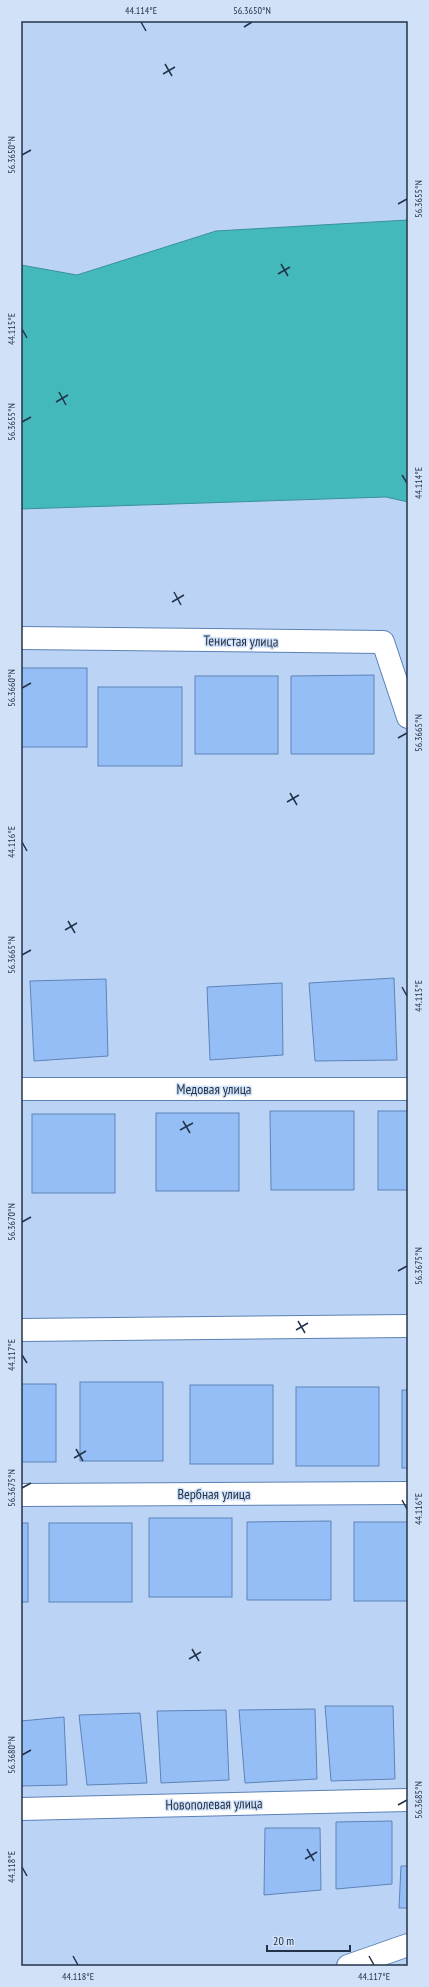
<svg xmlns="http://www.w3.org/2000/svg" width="429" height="1987" viewBox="0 0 429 1987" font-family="'PT Sans Narrow',sans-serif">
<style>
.water{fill:#44b9bb;stroke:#3a9199}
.building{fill:#95bef6;stroke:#5d83b8}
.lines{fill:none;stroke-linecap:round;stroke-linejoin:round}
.street-casing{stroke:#5b81b5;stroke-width:24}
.street{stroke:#fff;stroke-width:22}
.ticks{fill:none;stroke:#233349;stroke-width:1.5}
.labels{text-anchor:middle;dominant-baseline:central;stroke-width:3;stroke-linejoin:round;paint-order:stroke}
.street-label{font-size:14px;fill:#233349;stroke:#d0e1f8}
.neatline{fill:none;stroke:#233349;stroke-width:1.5}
.ticks-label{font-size:10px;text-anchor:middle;fill:#233349}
</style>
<rect width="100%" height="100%" fill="#bbd4f6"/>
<path class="water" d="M408,220v282l-22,-5 -365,12v-244l56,10 139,-44z"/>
<g class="building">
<rect x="21" y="668" width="66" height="79"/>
<path d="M374,675v79h-83v-78z"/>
<rect x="195" y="676" width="83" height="78"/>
<rect x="98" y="687" width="84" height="79"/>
<path d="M394,978l3,82 -82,1 -6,-78z"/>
<path d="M106,979l2,77 -74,5 -4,-80z"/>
<path d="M282,983l1,72 -73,5 -3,-73z"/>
<path d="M270,1111h84v79h-83z"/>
<rect x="378" y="1111" width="30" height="79"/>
<rect x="156" y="1113" width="83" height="78"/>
<rect x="32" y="1114" width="83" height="79"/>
<rect x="80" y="1382" width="83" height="79"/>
<rect x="21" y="1384" width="35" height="78"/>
<rect x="190" y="1385" width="83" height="79"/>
<rect x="296" y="1387" width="83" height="79"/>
<rect x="402" y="1390" width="6" height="78"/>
<rect x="149" y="1518" width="83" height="79"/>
<path d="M331,1521v79h-84v-78z"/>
<rect x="354" y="1522" width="54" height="79"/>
<rect x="21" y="1523" width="7" height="79"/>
<rect x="49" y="1523" width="83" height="79"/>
<path d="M325,1706h68l2,73 -64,2z"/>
<path d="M315,1709l2,70 -72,4 -6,-73z"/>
<path d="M226,1710l3,70 -68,3 -4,-72z"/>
<path d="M140,1713l7,70 -60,2 -8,-70z"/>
<path d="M64,1717l3,68 -46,1v-65z"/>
<path d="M392,1821v63l-56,5v-67z"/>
<path d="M265,1828h55l1,62 -57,5z"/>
<path d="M401,1866h7v42h-9z"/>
</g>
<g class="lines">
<g class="street-casing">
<g id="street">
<path d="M21,638l362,4 25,75"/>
<path d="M21,1089h387"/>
<path d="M21,1330l387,-4"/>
<path d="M21,1495l387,-2"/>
<path d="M21,1809l387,-9"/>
<path d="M348,1966l60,-21"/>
</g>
</g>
<use href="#street" class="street"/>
</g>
<path class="ticks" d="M141,22l5,9M244,27l8,-5M165,64l7,12M163,74l12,-7M22,155l9,-5M398,204l9,-5M281,264l7,12M278,274l12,-7M22,329l5,9M59,392l7,13M56,402l12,-7M22,422l9,-5M402,475l5,8M174,592l7,13M172,602l12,-7M22,688l9,-5M398,738l9,-5M290,793l7,12M287,802l12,-7M22,842l5,9M68,921l7,12M65,930l12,-7M22,955l9,-5M402,987l5,9M183,1121l7,12M180,1130l13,-7M22,1222l9,-5M398,1271l9,-5M298,1321l7,12M296,1330l12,-7M22,1355l5,8M76,1449l7,12M74,1458l12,-7M22,1488l9,-5M402,1500l5,9M192,1649l7,12M189,1659l12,-7M22,1755l9,-5M398,1805l9,-5M307,1849l7,12M305,1859l12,-7M22,1867l5,9M73,1956l5,9M369,1956l5,9"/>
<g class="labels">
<g class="street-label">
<text transform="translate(241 641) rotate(1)">Тенистая улица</text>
<text x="214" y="1089">Медовая улица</text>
<text x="214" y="1494">Вербная улица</text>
<text transform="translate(214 1804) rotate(-1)">Новополевая улица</text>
</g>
</g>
<rect width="429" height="1987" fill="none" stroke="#d0e1f8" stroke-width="44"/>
<path d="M267 1945v6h83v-6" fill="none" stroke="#233349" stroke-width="2"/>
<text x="273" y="1945" font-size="12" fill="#233349" stroke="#d0e1f8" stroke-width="3" paint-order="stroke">20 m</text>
<rect x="22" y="22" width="385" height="1943" class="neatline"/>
<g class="ticks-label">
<text x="141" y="14">44.114°E</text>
<text x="252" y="14">56.3650°N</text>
<text transform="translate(11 155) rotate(-90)" y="4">56.3650°N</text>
<text transform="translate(418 199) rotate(-90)" y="4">56.3655°N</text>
<text transform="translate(11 329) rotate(-90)" y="4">44.115°E</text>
<text transform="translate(11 422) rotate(-90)" y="4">56.3655°N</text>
<text transform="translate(418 483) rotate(-90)" y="4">44.114°E</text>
<text transform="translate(11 688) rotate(-90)" y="4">56.3660°N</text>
<text transform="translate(418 733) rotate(-90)" y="4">56.3665°N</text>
<text transform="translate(11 842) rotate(-90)" y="4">44.116°E</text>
<text transform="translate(11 955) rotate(-90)" y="4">56.3665°N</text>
<text transform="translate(418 996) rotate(-90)" y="4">44.115°E</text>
<text transform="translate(11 1222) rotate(-90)" y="4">56.3670°N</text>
<text transform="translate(418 1266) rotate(-90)" y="4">56.3675°N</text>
<text transform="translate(11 1355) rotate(-90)" y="4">44.117°E</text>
<text transform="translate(11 1488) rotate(-90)" y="4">56.3675°N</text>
<text transform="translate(418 1509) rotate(-90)" y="4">44.116°E</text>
<text transform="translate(11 1755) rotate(-90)" y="4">56.3680°N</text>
<text transform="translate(418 1800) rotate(-90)" y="4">56.3685°N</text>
<text transform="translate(11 1867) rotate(-90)" y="4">44.118°E</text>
<text x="78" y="1980">44.118°E</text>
<text x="374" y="1980">44.117°E</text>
</g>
</svg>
